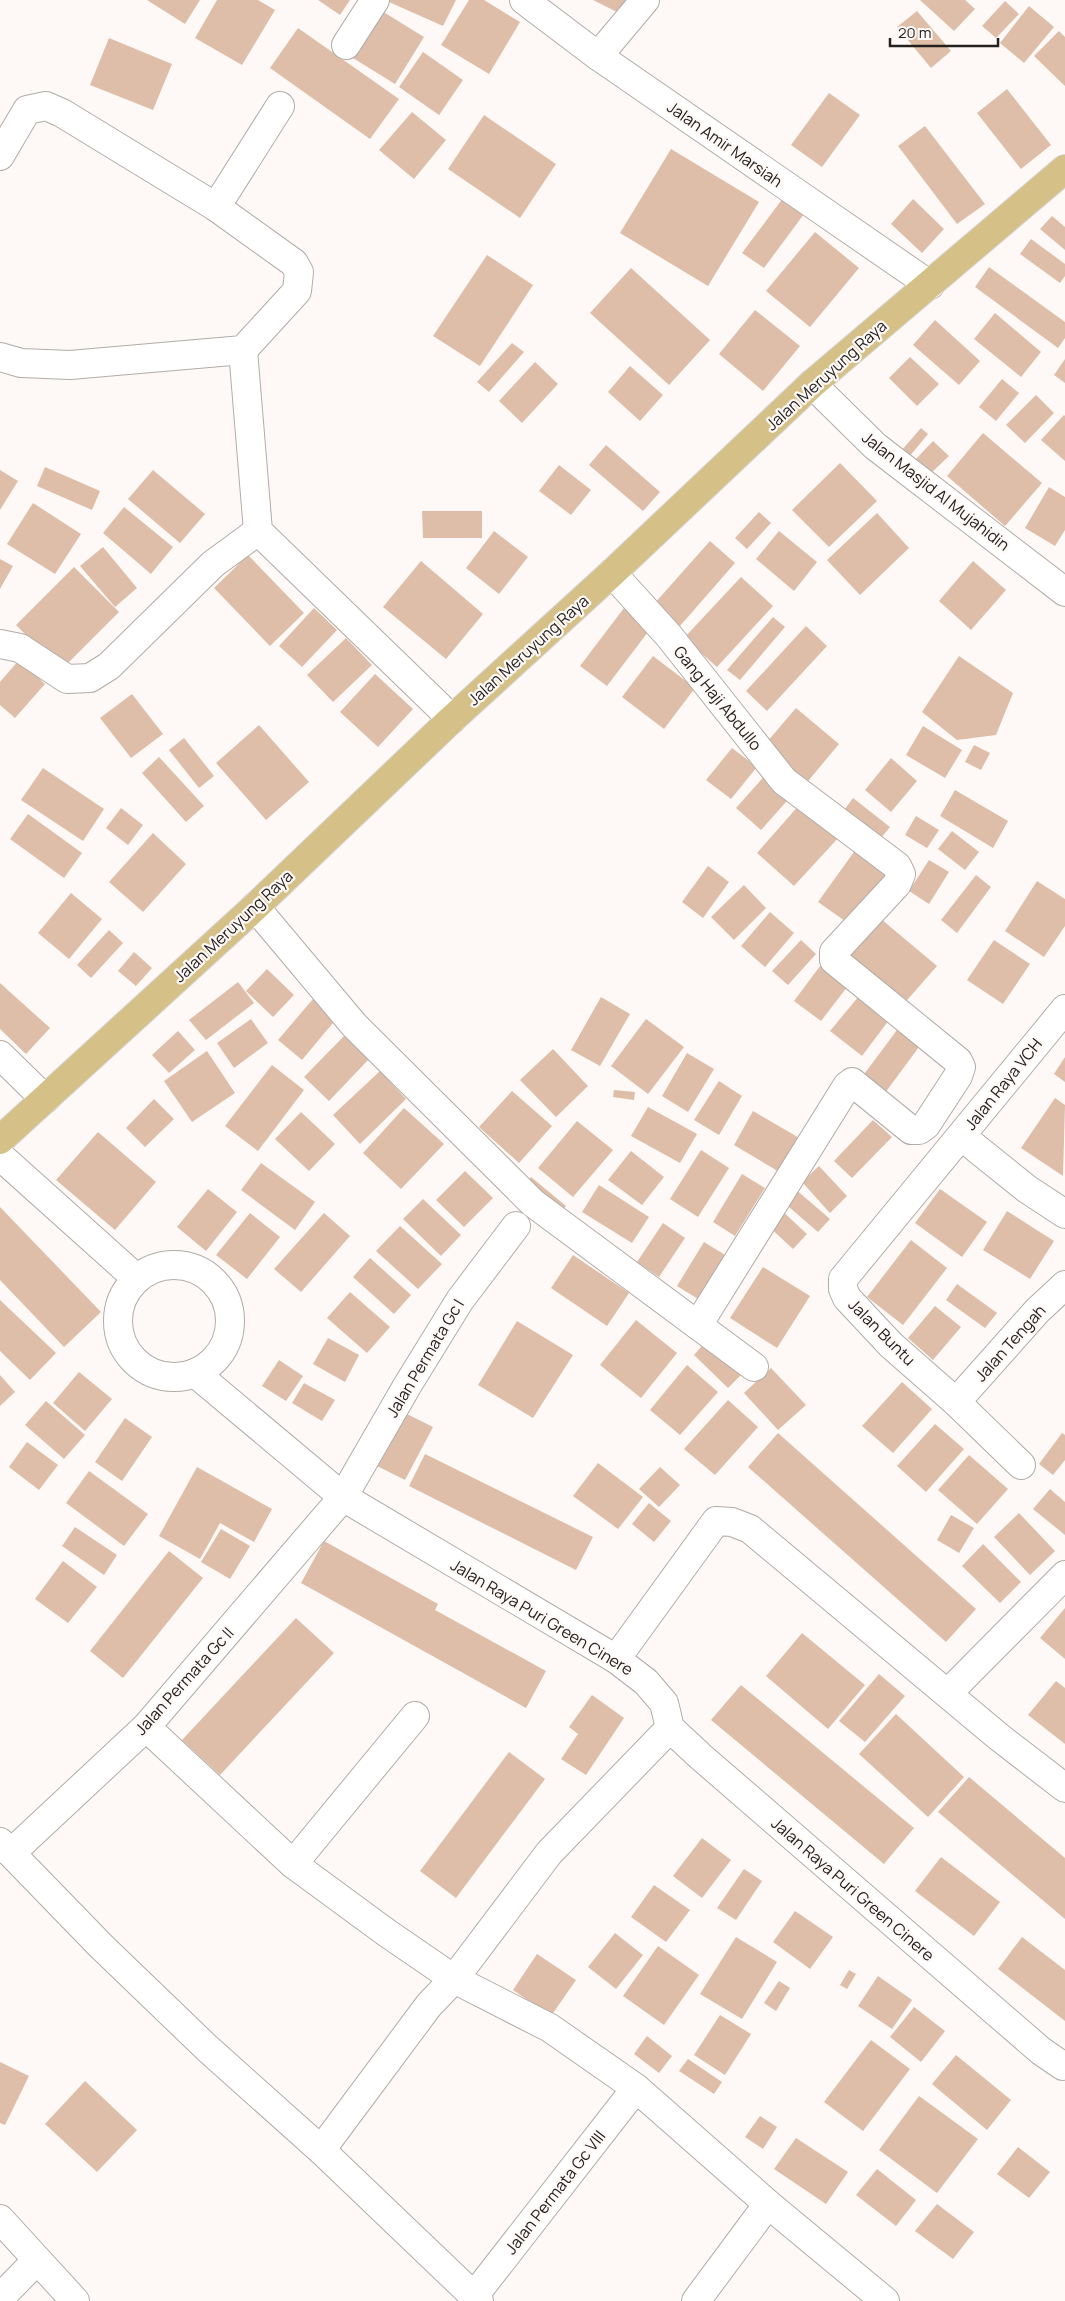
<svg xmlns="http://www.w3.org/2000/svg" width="1065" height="2301" viewBox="0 0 1065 2301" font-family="Manrope,sans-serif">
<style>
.building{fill:#debea8}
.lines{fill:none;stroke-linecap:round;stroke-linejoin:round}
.minor-casing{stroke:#b2aca8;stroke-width:30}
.major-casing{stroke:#d7d7d7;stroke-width:30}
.minor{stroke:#fff;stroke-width:28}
.major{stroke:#d5c188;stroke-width:28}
.labels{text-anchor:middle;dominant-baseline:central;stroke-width:4.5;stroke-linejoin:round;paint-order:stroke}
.street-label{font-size:16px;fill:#23201f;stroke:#fef9f6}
</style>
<rect width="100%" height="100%" fill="#fef9f6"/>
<g class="building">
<path d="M147,0h53l-15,24z"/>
<path d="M217,0h41l17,10 -33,55 -47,-27z"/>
<path d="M318,0h32l-10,15z"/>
<path d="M390,0h66l-13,26 -54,-24z"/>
<path d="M469,0h15l36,22 -31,52 -48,-29z"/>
<path d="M593,0h35l-7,14z"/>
<path d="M920,0h45l10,9 -21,22z"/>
<path d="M1005,1l14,13 -23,24 -14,-12z"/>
<path d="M1029,6l25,21 -30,36 -24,-20z"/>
<path d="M377,8l47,29 -29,47 -47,-29z"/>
<path d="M917,11l34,40 -20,17 -34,-41z"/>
<path d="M298,28l101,71 -29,40 -100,-71z"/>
<path d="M1059,31l6,6v49l-31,-30z"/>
<path d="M109,38l63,26 -19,46 -63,-25z"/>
<path d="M423,52l40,28 -24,35 -40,-28z"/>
<path d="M1007,89l44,56 -30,24 -44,-56z"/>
<path d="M829,93l31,22 -38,52 -31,-22z"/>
<path d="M412,112l34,28 -32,39 -35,-29z"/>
<path d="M484,115l72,49 -36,54 -72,-49z"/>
<path d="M925,126l60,78 -28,20 -59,-78z"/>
<path d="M671,149l88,53 -51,84 -88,-53z"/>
<path d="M786,194l21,16 -43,58 -22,-15z"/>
<path d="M913,199l31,30 -22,24 -31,-29z"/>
<path d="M1052,216l13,11v23l-25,-21z"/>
<path d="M815,232l44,36 -49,59 -44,-36z"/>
<path d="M1031,239l34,25v12l-5,7 -40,-29z"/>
<path d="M487,255l46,30 -53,81 -47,-30z"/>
<path d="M989,267l76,55v16l-7,10 -83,-61z"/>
<path d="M631,268l79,72 -41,45 -79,-72z"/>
<path d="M755,310l45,36 -37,45 -44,-37z"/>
<path d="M995,313l46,39 -20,25 -47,-38z"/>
<path d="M935,320l45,41 -21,24 -46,-40z"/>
<path d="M512,343l12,9 -35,40 -12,-10z"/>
<path d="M910,357l29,27 -22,22 -28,-28z"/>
<path d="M1065,359v24l-11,-8z"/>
<path d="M535,362l23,22 -36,39 -23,-22z"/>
<path d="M630,366l33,29 -23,26 -32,-29z"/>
<path d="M1002,379l17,14 -23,28 -17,-14z"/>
<path d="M1036,395l18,18 -29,30 -19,-18z"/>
<path d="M1064,415l1,1v45l-24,-21z"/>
<path d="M921,428l7,6 -19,23 -8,-6z"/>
<path d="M983,433l59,50 -37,43 -58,-50z"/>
<path d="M933,441l16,15 -18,17 -15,-14z"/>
<path d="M606,445l54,47 -17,19 -54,-46z"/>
<path d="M840,463l37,38 -48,46 -37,-37z"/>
<path d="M559,465l32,25 -20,25 -32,-24z"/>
<path d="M45,467l55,24 -8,19 -55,-24z"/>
<path d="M0,470l18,11 -18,29z"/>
<path d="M153,470l52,44 -25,29 -52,-44z"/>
<path d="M1049,487l16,10v33l-10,16 -30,-18z"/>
<path d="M33,503l48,31 -26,40 -48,-30z"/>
<path d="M124,507l49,40 -22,27 -48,-41z"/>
<path d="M422,511h60v27h-59z"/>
<path d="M759,512l12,11 -24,26 -12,-11z"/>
<path d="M877,513l32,35 -49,47 -33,-35z"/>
<path d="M494,531l34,26 -29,37 -33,-26z"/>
<path d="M779,531l38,31 -23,29 -38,-32z"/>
<path d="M710,541l25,22 -55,63 -26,-22z"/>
<path d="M103,547l34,41 -22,19 -35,-41z"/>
<path d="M248,555l56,58 -34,33 -56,-58z"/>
<path d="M0,559l13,7 -13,23z"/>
<path d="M421,561l62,53 -37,45 -63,-52z"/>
<path d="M973,561l33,29 -35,40 -32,-29z"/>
<path d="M74,567l45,45 -58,58 -45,-45z"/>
<path d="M741,577l32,29 -56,61 -33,-29z"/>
<path d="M314,608l23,22 -35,37 -23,-21z"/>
<path d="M624,608l27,20 -44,58 -27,-20z"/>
<path d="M773,617l12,10 -45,53 -13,-10z"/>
<path d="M806,626l21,20 -60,65 -21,-20z"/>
<path d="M346,638l26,27 -39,37 -26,-27z"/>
<path d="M653,656l42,32 -31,41 -42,-32z"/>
<path d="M959,656l54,37 -17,42 -39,5 -35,-28z"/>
<path d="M19,660l26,24 -30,34 -15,-13v-23z"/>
<path d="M375,674l38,35 -35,38 -38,-35z"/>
<path d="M132,694l31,40 -32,24 -31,-40z"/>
<path d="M796,708l43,36 -35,42 -43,-37z"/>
<path d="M259,725l50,57 -43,38 -50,-57z"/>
<path d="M923,726l39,24 -17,28 -39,-23z"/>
<path d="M184,738l30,38 -15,12 -30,-38z"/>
<path d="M974,745l16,8 -9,17 -16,-8z"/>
<path d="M732,748l25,19 -26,32 -25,-19z"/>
<path d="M159,757l45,49 -18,16 -44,-49z"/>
<path d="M891,758l26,23 -26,31 -26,-22z"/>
<path d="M43,768l61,41 -21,32 -62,-41z"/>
<path d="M768,772l25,22 -32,36 -25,-22z"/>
<path d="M955,790l53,31 -15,27 -53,-32z"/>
<path d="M853,798l37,29 -15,18 -36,-28z"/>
<path d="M801,803l38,34 -45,49 -37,-33z"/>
<path d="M121,808l22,17 -15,20 -22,-17z"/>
<path d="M28,814l54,39 -18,25 -54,-39z"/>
<path d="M916,816l23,14 -12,18 -22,-13z"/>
<path d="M952,831l27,21 -14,18 -27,-21z"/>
<path d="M153,833l33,31 -43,48 -34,-30z"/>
<path d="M856,849l36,26 -37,53 -37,-26z"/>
<path d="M929,860l20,12 -20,32 -20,-13z"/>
<path d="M708,866l21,16 -26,36 -21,-16z"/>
<path d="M976,875l15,12 -34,46 -16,-13z"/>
<path d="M1037,881l28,18v27l-21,31 -39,-26z"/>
<path d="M744,885l22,23 -32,32 -23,-23z"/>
<path d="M71,893l31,26 -33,40 -31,-26z"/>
<path d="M770,912l24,21 -29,34 -24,-21z"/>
<path d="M881,919l56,47 -36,41 -55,-47z"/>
<path d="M109,930l14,13 -32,35 -14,-13z"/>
<path d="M801,940l15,14 -28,31 -16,-14z"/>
<path d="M994,940l36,24 -27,40 -36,-24z"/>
<path d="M134,952l18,16 -16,18 -18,-15z"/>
<path d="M823,962l28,20 -30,39 -27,-20z"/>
<path d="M267,969l27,26 -21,22 -27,-26z"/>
<path d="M238,982l16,21 -48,37 -17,-20z"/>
<path d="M0,983l50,45 -24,26 -26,-25z"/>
<path d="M859,996l30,24 -27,36 -32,-25z"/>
<path d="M601,997l29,17 -30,52 -29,-16z"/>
<path d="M313,999l24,19 -35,42 -24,-20z"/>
<path d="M251,1019l17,24 -34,25 -17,-25z"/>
<path d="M646,1019l38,28 -36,47 -37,-28z"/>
<path d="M897,1030l22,17 -37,50 -23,-16z"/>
<path d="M178,1031l17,19 -26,23 -17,-18z"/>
<path d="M345,1035l25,23 -41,43 -25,-24z"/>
<path d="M553,1049l35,37 -32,31 -36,-37z"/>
<path d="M207,1051l28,42 -43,29 -28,-41z"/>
<path d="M687,1053l27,16 -26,43 -26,-16z"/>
<path d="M1065,1057v25l-11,-8z"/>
<path d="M272,1065l32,25 -46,61 -33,-25z"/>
<path d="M380,1071l26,28 -46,45 -27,-29z"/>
<path d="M719,1081l23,15 -23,39 -25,-15z"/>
<path d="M614,1090l21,2 -1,8 -21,-3z"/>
<path d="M512,1091l40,35 -33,37 -40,-36z"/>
<path d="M1055,1098l10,7 -2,71 -42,-28z"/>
<path d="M154,1099l20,20 -29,28 -19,-19z"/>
<path d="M648,1107l49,27 -17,29 -49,-27z"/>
<path d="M404,1108l40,36 -43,45 -38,-36z"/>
<path d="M753,1111l48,28 -20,34 -47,-28z"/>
<path d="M301,1112l34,32 -26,27 -34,-32z"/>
<path d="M873,1120l19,17 -40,41 -18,-17z"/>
<path d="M577,1121l36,29 -40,47 -35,-29z"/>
<path d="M98,1132l58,50 -41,48 -59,-50z"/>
<path d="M701,1150l28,18 -31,49 -28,-18z"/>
<path d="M631,1151l33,26 -22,28 -34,-25z"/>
<path d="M261,1163l54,39 -20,28 -54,-40z"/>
<path d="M819,1166l28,30 -17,17 -28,-31z"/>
<path d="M465,1171l28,27 -29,29 -28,-27z"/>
<path d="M742,1174l23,14 -30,48 -22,-14z"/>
<path d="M531,1177l35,29 -9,11 -35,-30z"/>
<path d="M599,1185l50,32 -17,26 -50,-31z"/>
<path d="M794,1188l36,31 -12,13 -36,-31z"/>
<path d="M208,1189l29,23 -31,39 -29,-24z"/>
<path d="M940,1189l47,33 -25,35 -47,-34z"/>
<path d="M423,1199l38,36 -20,21 -38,-37z"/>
<path d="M0,1207l101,105 -37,35 -64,-67z"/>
<path d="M780,1209l27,25 -14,15 -27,-25z"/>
<path d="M1007,1211l47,30 -24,38 -47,-29z"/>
<path d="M250,1213l30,24 -33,42 -31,-24z"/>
<path d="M324,1213l26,23 -49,56 -27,-23z"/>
<path d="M663,1223l22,15 -26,39 -22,-15z"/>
<path d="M400,1226l42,38 -24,25 -42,-38z"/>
<path d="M911,1240l36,28 -44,57 -36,-28z"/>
<path d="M704,1242l26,16 -27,44 -26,-16z"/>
<path d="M573,1255l56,38 -22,33 -56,-38z"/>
<path d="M370,1258l41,37 -17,19 -41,-37z"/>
<path d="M763,1267l47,29 -33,52 -47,-30z"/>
<path d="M957,1284l40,29 -12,15 -39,-28z"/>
<path d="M350,1292l40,35 -23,26 -40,-35z"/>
<path d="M0,1300l56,53 -26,27 -30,-29z"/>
<path d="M935,1306l26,21 -28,33 -25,-22z"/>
<path d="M636,1320l41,33 -36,45 -41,-33z"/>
<path d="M517,1321l56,34 -40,63 -55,-33z"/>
<path d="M328,1338l31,17 -14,27 -32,-18z"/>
<path d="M708,1339l41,28 -21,21 -34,-33z"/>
<path d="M279,1360l24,16 -17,25 -24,-15z"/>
<path d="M687,1365l31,27 -38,43 -30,-25z"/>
<path d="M771,1368l35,37 -28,25 -34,-37z"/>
<path d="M79,1372l33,27 -27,32 -32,-28z"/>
<path d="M0,1375l15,17 -15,14z"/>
<path d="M902,1382l30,27 -39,44 -31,-27z"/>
<path d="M304,1383l31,17 -13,21 -30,-18z"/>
<path d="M728,1400l30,27 -43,48 -31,-26z"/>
<path d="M46,1401l39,34 -21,24 -39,-34z"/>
<path d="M401,1411l32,16 -28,53 -32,-16z"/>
<path d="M125,1418l27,19 -30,44 -27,-19z"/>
<path d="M935,1424l29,25 -38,43 -29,-26z"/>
<path d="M778,1433l198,176 -30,33 -198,-175z"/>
<path d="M1062,1433l3,2v25l-12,15 -14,-11z"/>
<path d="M27,1442l31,23 -19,25 -30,-23z"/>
<path d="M425,1454l168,83 -17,33 -167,-84z"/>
<path d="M969,1455l39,34 -31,35 -39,-34z"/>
<path d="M598,1463l45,34 -25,32 -45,-33z"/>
<path d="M197,1467l75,42 -18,33 -34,-19 -20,36 -41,-23z"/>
<path d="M660,1467l20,18 -21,22 -20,-18z"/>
<path d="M89,1471l59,43 -24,32 -58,-43z"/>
<path d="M1050,1489l15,13v33l-32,-26z"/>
<path d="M649,1503l22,18 -17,21 -22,-18z"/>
<path d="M1019,1513l36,38 -25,24 -36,-38z"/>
<path d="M951,1515l23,13 -15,25 -22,-13z"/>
<path d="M75,1527l42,28 -13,20 -42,-29z"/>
<path d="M221,1529l29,17 -20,33 -29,-17z"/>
<path d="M324,1541l114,63 -3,6 111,61 -20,37 -225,-125z"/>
<path d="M983,1544l38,38 -21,21 -38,-37z"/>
<path d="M169,1551l34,27 -80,100 -33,-27z"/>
<path d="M63,1561l34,26 -29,36 -33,-24z"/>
<path d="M1065,1608v51l-25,-21z"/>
<path d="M296,1618l38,35 -114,122 -38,-35z"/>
<path d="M802,1633l63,52 -37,44 -62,-53z"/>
<path d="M879,1674l26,22 -40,46 -26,-21z"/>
<path d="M1056,1681l9,7v56l-37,-29z"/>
<path d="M741,1685l173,143 -30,36 -173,-144z"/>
<path d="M592,1695l32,23 -38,57 -25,-16 17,-25 -9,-7z"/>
<path d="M896,1714l68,63 -36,40 -69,-63z"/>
<path d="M509,1752l36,27 -89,119 -36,-27z"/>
<path d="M969,1777l96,81v61l-127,-107z"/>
<path d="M702,1838l29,22 -29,38 -29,-22z"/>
<path d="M941,1857l59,45 -26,34 -59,-45z"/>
<path d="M744,1869l18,12 -26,39 -19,-12z"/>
<path d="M654,1885l36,25 -24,32 -35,-25z"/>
<path d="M795,1911l38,26 -23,32 -37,-27z"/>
<path d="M615,1933l28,22 -27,34 -28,-22z"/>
<path d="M736,1937l41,25 -35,57 -42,-25z"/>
<path d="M1022,1937l43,33v51l-67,-52z"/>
<path d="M658,1946l41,29 -35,50 -41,-29z"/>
<path d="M537,1954l39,26 -25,36 -38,-26z"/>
<path d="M849,1970l7,4 -9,15 -7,-4z"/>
<path d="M878,1976l34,24 -20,29 -34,-23z"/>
<path d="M779,1981l11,7 -14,23 -12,-8z"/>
<path d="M914,2007l31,24 -24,31 -31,-25z"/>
<path d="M720,2015l31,19 -26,41 -31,-20z"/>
<path d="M647,2036l25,20 -13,17 -25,-19z"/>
<path d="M871,2040l39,29 -47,62 -39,-29z"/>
<path d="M956,2055l55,45 -24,30 -55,-46z"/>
<path d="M688,2059l34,23 -8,12 -35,-23z"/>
<path d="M0,2062l29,14 -24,49 -5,-2z"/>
<path d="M85,2081l52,49 -40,42 -52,-48z"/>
<path d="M919,2096l59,43 -41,54 -58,-43z"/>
<path d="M760,2116l17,11 -14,22 -18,-12z"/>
<path d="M796,2138l52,34 -22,32 -52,-35z"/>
<path d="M1018,2147l32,25 -21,26 -32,-24z"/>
<path d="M877,2169l39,31 -20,26 -40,-31z"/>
<path d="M937,2204l37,28 -21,27 -38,-28z"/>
</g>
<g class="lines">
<g class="minor-casing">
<g id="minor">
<path d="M524,0l74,56 332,229"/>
<path d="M346,45l29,-45"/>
<path d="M598,56l47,-56"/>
<path d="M0,156l27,-46 19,-4 16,7 154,94 78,56 5,9 -2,19 -54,59 -173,15 -49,-2 -21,-6"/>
<path d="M216,207l64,-101"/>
<path d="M243,350l15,181 194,188"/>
<path d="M812,384l63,62 190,146"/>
<path d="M612,573l57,63 115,145 113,85 4,8 -4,10 -63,68v8l124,101 3,6 -3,9 -32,49 -7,5h-8l-59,-48 -5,4 -149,239"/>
<path d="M0,644l20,4 47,31 23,-1 19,-12 104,-102 45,-33"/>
<path d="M255,907l99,118 179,178 221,164"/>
<path d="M0,1055l45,44"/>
<path d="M961,1136l66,53 38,25"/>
<path d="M0,1156l136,122"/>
<circle cx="174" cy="1321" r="56"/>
<path d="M195,1373l148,124 273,162 30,23 18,21 6,25 30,28 341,295 22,15"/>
<path d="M956,1402l81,-91 28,-26"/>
<path d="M1021,1465l-65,-63 -65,-57 -44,-47 -4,-9v-10l222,-270"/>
<path d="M616,1659l100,-138 16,1 18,7 249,208 66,51"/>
<path d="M948,1693l117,-118"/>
<path d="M146,1727l147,137 94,69 67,46 96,49 86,60 132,116 117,97"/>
<path d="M0,1842l101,104 106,102 114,102 158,151"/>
<path d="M11,1853l135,-126 197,-230 64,-111 53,-86 56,-74"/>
<path d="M293,1864l122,-148"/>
<path d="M321,2150l108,-145 25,-26 95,-126 121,-125"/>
<path d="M0,2219l75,82"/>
<path d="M474,2296l162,-208"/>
<path d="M0,2298l37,-38"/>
<path d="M696,2301l72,-97"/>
</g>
</g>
<g class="major-casing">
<path id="major" d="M0,1140l255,-233 197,-188 160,-146 200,-189 253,-215"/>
</g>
<use href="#minor" class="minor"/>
<use href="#major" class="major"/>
</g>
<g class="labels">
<g class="street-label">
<text transform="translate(725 144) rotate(35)">Jalan Amir Marsiah</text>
<text transform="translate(826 375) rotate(-42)">Jalan Meruyung Raya</text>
<text transform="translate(936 491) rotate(38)">Jalan Masjid Al Mujahidin</text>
<text transform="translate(528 650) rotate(-42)">Jalan Meruyung Raya</text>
<text transform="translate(718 698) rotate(51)">Gang Haji Abdullo</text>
<text transform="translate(233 926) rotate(-43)">Jalan Meruyung Raya</text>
<text transform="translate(1003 1084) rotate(-51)">Jalan Raya VCH</text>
<text transform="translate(882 1332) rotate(45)">Jalan Buntu</text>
<text transform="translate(1010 1343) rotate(-48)">Jalan Tengah</text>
<text transform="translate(425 1358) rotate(-59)">Jalan Permata Gc I</text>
<text transform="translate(542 1617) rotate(31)">Jalan Raya Puri Green Cinere</text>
<text transform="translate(184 1681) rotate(-48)">Jalan Permata Gc II</text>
<text transform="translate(853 1889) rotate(41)">Jalan Raya Puri Green Cinere</text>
<text transform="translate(555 2192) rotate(-52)">Jalan Permata Gc VIII</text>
</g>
</g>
<path d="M890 38v8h108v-8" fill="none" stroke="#23201f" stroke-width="2.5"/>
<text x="898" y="38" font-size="15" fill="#23201f" stroke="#fef9f6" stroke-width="4" paint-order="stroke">20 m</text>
</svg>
